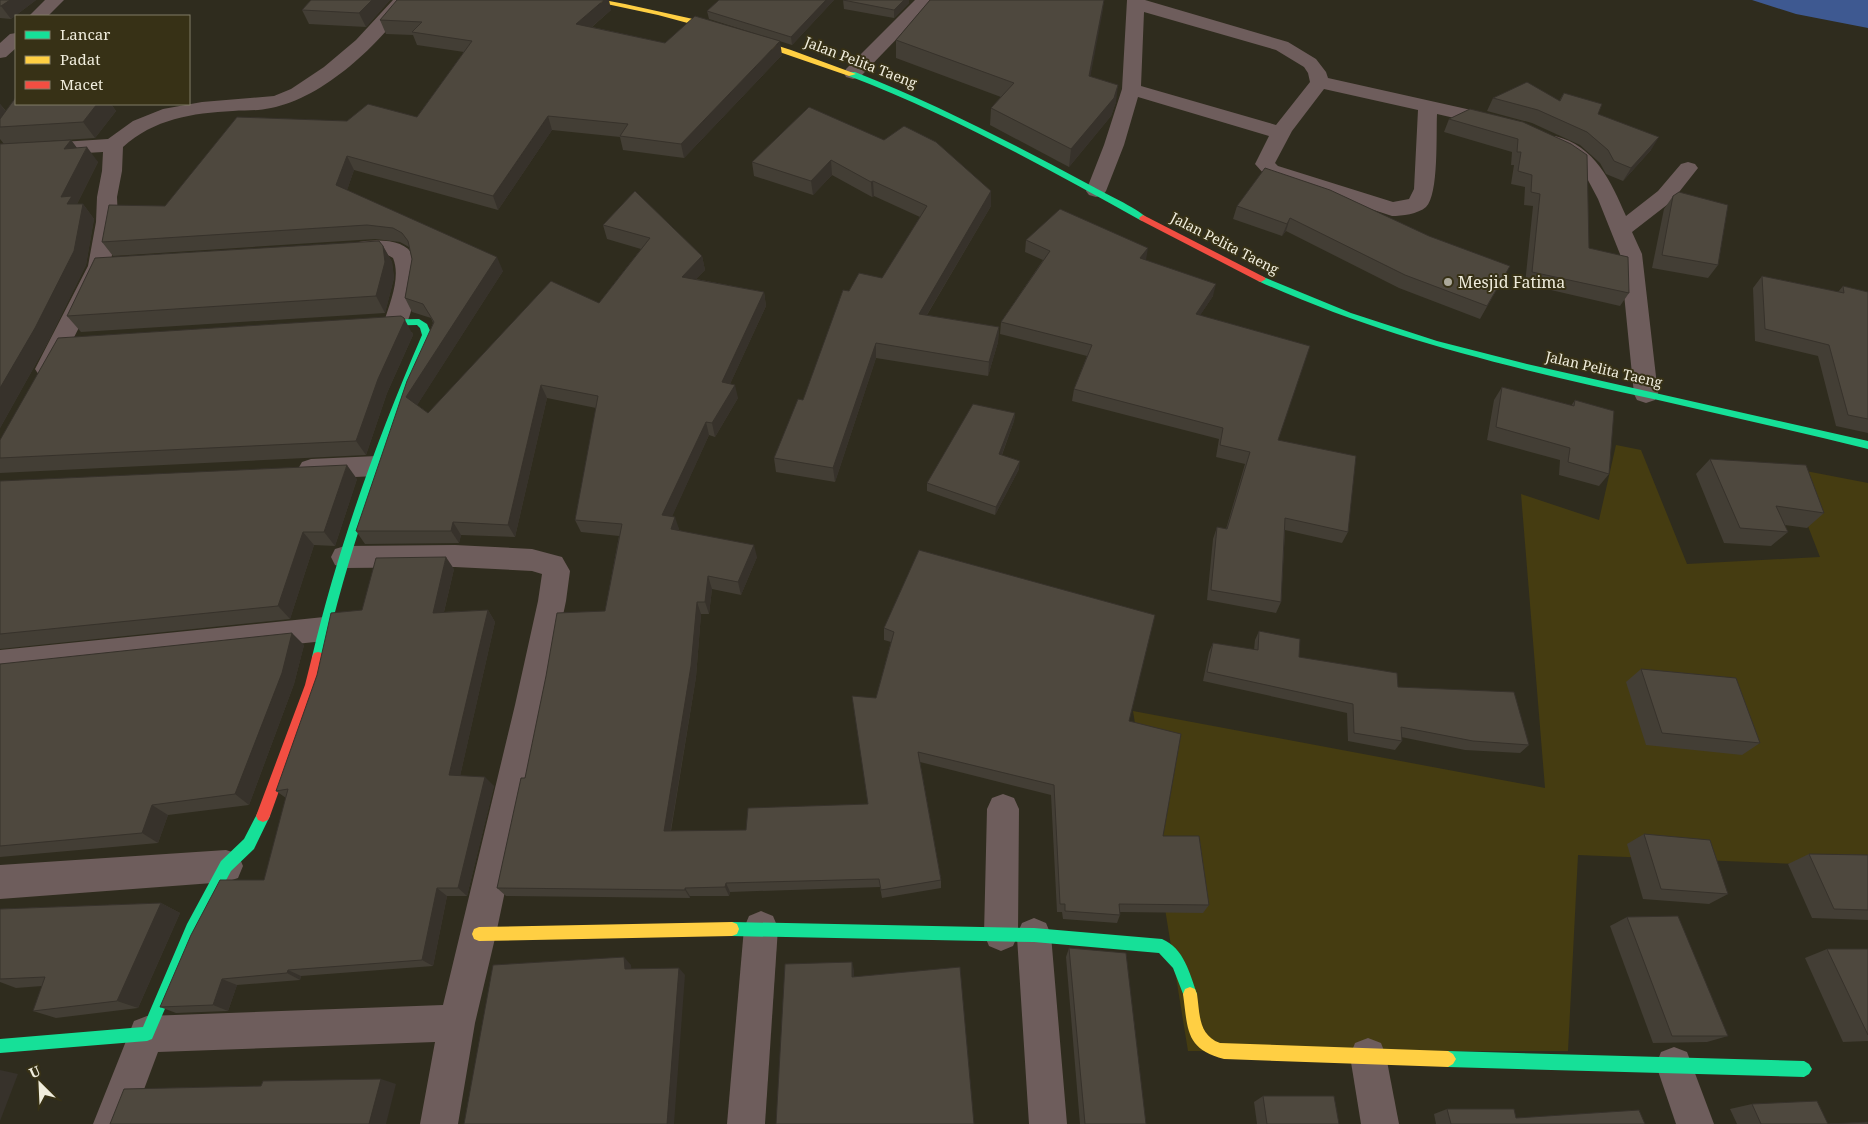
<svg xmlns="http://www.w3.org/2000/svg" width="1868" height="1124" viewBox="0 0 1868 1124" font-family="'Noto Serif',serif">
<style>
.green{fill:#453c11}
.water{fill:#3e5991}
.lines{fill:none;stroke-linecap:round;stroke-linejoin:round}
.street{fill:#6e5d5c;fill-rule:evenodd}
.fast{fill:#16e098;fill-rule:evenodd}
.slow{fill:#ffcf43;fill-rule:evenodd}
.jam{fill:#f24e42;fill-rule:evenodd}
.wall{fill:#433e35}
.shaded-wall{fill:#37322b}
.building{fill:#4e483e;stroke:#37322b}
.poi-dot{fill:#aca99a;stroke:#373116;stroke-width:2}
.labels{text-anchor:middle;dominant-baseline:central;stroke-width:4;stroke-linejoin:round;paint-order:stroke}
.far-street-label{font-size:14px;fill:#f0eddd;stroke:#373116}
.poi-label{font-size:16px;fill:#f0eddd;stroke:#373116;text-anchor:start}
</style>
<rect width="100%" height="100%" fill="#2f2c1e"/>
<path class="green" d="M1616,445l25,5 46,114 133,-7 -35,-90 83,16v423l-20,-40 -270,-11 -10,196h-380l-55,-340 412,77 -24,-294 78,26z"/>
<path class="water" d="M1752,0h116v28l-72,-14z"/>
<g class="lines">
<g class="street">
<path d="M45,0h19l-16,16h-19z"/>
<path d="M393,0h18c-30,43 -87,98 -140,108 -13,3 -25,2 -38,3 -41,2 -79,8 -110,36l-1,24 -5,26 1,25 -8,44 -55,109 -8,3 -8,-3 -4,-6 53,-103 8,-44 1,-25 5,-26 1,-19 -103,6v-12l108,-7 25,-18 30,-12 39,-7 72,-6 17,-7 33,-22 32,-27z"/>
<path d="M915,0h19l-74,77 -7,2 -7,-2 -2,-4 2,-4z"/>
<path d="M1127,0h18l143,42 28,17 10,13 2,6 170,38 7,2 3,4 -3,4 -7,2 -61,-14c-1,19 2,81 -11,93 -8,7 -24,9 -34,9l-128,-42 -9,-10 14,-28 -131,-39 -14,48 -18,46 -3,4 -7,2 -7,-2 -3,-4 18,-46 18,-56zM1144,12l132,38 28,17 4,6 2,9 -34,43 -135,-39zM1324,89l94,21 -4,79 -5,10 -16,3 -115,-36 -3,-3 17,-32z"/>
<path d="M16,33v15l-10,9 -6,1v-15l10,-9z"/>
<path d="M1555,136c40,10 56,45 71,80l32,-25 23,-27 7,-2 7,2 3,4 -26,33 -40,31 10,22 16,140 -3,6 -9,3 -9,-3 -3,-6 -14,-140 -22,-55 -17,-32 -16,-12 -17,-9 -3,-4 3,-4z"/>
<path d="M365,241c39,-3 58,7 50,49 -2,13 -4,27 -11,38l-8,2 -8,-2 -4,-6c6,-19 17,-45 9,-64 -14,-10 -37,1 -53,-3l-3,-5 3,-5z"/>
<path d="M377,456l9,3 4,7 -4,7 -9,3 -66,3 -9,-3 -4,-7 4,-7 9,-3z"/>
<path d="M455,545l77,4 30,8 8,14 -4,30 -70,333 -21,89 -17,101h-38l15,-82 -277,10 -27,72h-38l41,-103 13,-5 296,-11 72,-300 23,-104 4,-27 -10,-3 -77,-4 -110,1 -10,-3 -4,-8 4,-8 10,-3z"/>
<path d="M324,617l10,3 4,9 -4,9 -10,3 -324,35v-26z"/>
<path d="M1003,794l11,4 5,11 -1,123 4,-9 12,-5 12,5 5,12 16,189h-38l-12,-187 -4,9 -12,5 -12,-5 -5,-12 3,-125 5,-11z"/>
<path d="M226,850l12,4 5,12 -5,12 -12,4 -226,17v-34z"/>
<path d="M761,911l12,5 5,12 -13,196h-38l17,-196 5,-12z"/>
<path d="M1368,1038l13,5 5,13 13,68h-38l-11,-68 5,-13z"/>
<path d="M1674,1047l13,5 27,72h-38l-20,-59 5,-13z"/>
</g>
<g class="fast">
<path d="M849,72h6c81,32 157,71 233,112 14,8 49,24 59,34l-4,3 -3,-1c-95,-53 -189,-105 -291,-144z"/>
<path d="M1261,276l90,37 86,28 90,23 341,77v8c-70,-17 -140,-33 -210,-49 -138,-30 -270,-60 -400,-119v-4z"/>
<path d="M419,319l8,5 5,11c-44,104 -83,212 -108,322l-2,4 -4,1 -4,-1 -2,-4c26,-110 65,-218 110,-322l-2,-7 -3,-3 -48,1 -5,-3 5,-3z"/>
<path d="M263,810l5,2 2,4 -2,4 -14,29 -23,22 -34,63 -45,105 -5,2 -147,12v-14l143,-12 44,-103 34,-63 23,-22 14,-27z"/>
<path d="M732,922l302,6 128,11c22,9 28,35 35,55l-2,5 -5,2 -5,-2 -12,-31 -14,-15 -125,-11 -302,-6 -5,-2 -2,-5 2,-5z"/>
<path d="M1448,1051l356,10 5,3 3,5 -3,5 -5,3 -356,-10 -5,-3 -3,-5 3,-5z"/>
</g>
<g class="slow">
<path d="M588,0h16l21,4 68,15 98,31 65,24 -7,2 -128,-44 -63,-17z"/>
<path d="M732,922l5,2 2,5 -2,5 -5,2 -253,5 -5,-2 -2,-5 2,-5 5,-2z"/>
<path d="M1190,987l5,2 2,5c3,20 1,41 23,49l228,8 5,3 3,5 -3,5 -5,3 -224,-8c-39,-10 -36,-30 -41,-65l2,-5z"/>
</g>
<g class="jam">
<path d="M1143,215l121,62 2,2 -5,3 -3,-1 -118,-61 -1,-2z"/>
<path d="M318,652l4,1 2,4 -7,28 -47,131 -2,4 -5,2 -5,-2 -2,-4 49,-131 7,-28 2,-4z"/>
</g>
</g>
<g class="wall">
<path d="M0,0h36l-25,19 -11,-1z"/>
<path d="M311,0h79l-24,27 -57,-3 -7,-14z"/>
<path d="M719,0h115l-42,45 -83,-26 -2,-8z"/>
<path d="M843,0h66v3l-15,15 -50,-9z"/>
<path d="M930,0h174l-14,76 26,26 -5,14 -42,51 -79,-42 1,-17 10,-11 -105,-39v-18z"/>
<path d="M611,10l-19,17 73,16 117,12 -98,103 -61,-8 -3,-13 -68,-7 -54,80 -144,-40 -7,20 156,81 -86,134 11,8 171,-110 42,-54 -34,-10 -4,-14 32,-34 67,65 3,14 -9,9 68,13 2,14 -36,78 8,14 -23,39 -6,-2 -37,81 7,13v1l78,27 -16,38 -29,-6 -3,25h-8l-5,63 -25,154 75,-1 122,-26 8,-106 15,-56 -7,-2v-12l35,-78 210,171 34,115 46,69 -6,8 -83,-1v3l-3,8 -54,-4 -1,-7h-5l-6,-117 -131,-33 21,118v8l-59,10 -2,-11 -150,5 -1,4h-39v2l-184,-2 -9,-8 28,-110 80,-167 14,-75 -38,-4 -6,-12 21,-112 -49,-10 -32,139 -54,-2 -2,8 -94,1 -9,-13 77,-208 -2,-5 -19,-6 -7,-14 7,-39 -3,-12 -9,-5 -25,-3 -262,17 -11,-14 63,-36 182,-85 70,-4 47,-65 -47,-7 -4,-10 -27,-1 -6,-14z"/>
<path d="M1564,93l34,21 53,36 -28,31 -17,-7 -6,-11 -20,-18 -48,-22 -45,-12 6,-13 66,3z"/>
<path d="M0,104l6,7 10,-7h95l5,7 -21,27 -75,5 51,-3 6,8 21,14 -21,42h6l11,15 -8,46 -38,77 -48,86v-284h4l-4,-5z"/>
<path d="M809,107l182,84v15l-64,109 72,12 -1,15 -10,34 -112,-18 -41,124 -59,-10 -2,-14 29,-58 46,-109 33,-13 38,-61 -46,-21 -2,1 -40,-22 -19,20 -59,-19 -2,-14z"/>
<path d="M1449,119l74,3 66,126 40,45 -9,13 -95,-22 8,-78 -9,-1 1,-18 -14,-3 3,-19h-3l1,-13 -68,-20z"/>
<path d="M1673,196l45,69 -10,13 -56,-10 12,-59z"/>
<path d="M1237,206l273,60 -30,53 -81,-31 -113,-57 -4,5 -49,-17z"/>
<path d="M1026,240l120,20 67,36 -13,19 78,125 70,92 -6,11 -57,-13 -4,72 -5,11 -69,-13 6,-61 4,-12 9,2 19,-65 -29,-7 3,-18 -147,-38 2,-12 13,-33 -87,-22 1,-12 42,-62 -18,-8z"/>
<path d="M383,246l9,16 2,16 -9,35 -304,19 -14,-16z"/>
<path d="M1762,276l76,16 5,-6 25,6v141l-32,-7 -18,-70 -63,-15 -2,-53z"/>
<path d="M412,332l1,3 -26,58 -21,62 -366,18v-33z"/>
<path d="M1502,387l69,19 4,-6 34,74 -10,12 -40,-11 1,-15 -73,-20 7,-40z"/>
<path d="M1015,413l-1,8 -12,34 17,14 -24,46 -68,-24v-8z"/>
<path d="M1710,459l114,54 -17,15 -22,-3 3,7 -17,14 -47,-3 -28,-69z"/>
<path d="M357,479l-22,67 -21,-1 -24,74 -290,30v-168z"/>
<path d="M454,569l-10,43 44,-2 7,12 -35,154 34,10 -27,110h-20l-14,70 -132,10 -1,4 -63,5 -9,26 -52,2 -16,-6 104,-127 22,-82 -10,-7 86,-181z"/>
<path d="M1259,631l40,26 99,30 131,58 -9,8 -55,-3 -64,-13 1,4 -7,9 -47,-9 -1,-28 -144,-32 6,-29 4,-9 41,7 1,-10z"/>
<path d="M304,645l-10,39 -45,121 -81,10 -10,28 -158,14v-193z"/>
<path d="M1641,669l119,74 -18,12 -96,-10 -20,-63z"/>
<path d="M1644,834l84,60 -19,10 -66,-5 -16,-55z"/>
<path d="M1809,854l59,1v65l-56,-2 -24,-54z"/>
<path d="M161,903l19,10 -42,95 -82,10 -23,-7 9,-25 -26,2 -16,-6v-73z"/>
<path d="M1627,917l101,119 -21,6 -54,1 -43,-117z"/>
<path d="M1069,948l77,176h-66l-14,-167z"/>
<path d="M1827,949h41v92l-25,1 -38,-84z"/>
<path d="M1263,1096l76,28h-82l-3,-22z"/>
<path d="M1752,1104l76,20h40h-131l-7,-15z"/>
<path d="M1447,1109l69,9 129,6h-209l-2,-10z"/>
</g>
<g class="shaded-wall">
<path d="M10,0h26l-25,19 -10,-13z"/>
<path d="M372,0h18l-24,27 -7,-14z"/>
<path d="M604,0h5l2,10 -31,27 -4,-13z"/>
<path d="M826,0h8l-42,45 -1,-8z"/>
<path d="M904,0h5v3l-15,15v-8z"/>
<path d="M1104,0l-1,10 -16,84 2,-18z"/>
<path d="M780,41l2,14 -98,103 -3,-14z"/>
<path d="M1118,85l-2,17 -5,14 -42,51 2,-18z"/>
<path d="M0,104l6,8 -6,8z"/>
<path d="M97,104h14l5,7 -21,27 -12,-16z"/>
<path d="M548,116l4,14 -54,80 -5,-14z"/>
<path d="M1659,137l-8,13 -28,31 8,-13z"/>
<path d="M71,140l11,15 -18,-6z"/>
<path d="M87,147l11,15 -21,42 5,5 1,-5 11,15 -8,46 -38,77 -48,86v-40l61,-191z"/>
<path d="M347,156l7,14 -10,29 -8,-14z"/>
<path d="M831,160l1,15 -19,20 -2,-14z"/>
<path d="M873,181l1,15 -2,1 -1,-15z"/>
<path d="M991,191v15l-72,122v-14z"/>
<path d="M1290,218l-4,13 -4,5 5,-12z"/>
<path d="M383,246l9,16 2,16 -9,35 -9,-17z"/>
<path d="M1148,248l-2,12 -6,-2z"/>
<path d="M702,256l3,14 -19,20 -4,-13z"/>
<path d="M497,257l6,14 -89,139 -8,-13z"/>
<path d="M1216,284l-3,12 -20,30 3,-12z"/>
<path d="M764,292l2,14 -41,89 -3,-13z"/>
<path d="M404,318l9,17 -26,58 -21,62 -10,-14 22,-62z"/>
<path d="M999,327l-1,15 -10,34 1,-14z"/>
<path d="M876,343v15l-41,124 -2,-14z"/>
<path d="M541,385l6,13 -32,139 -7,-12z"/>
<path d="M735,385l3,13 -23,39 -3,-14z"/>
<path d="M1015,413l-1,8 -15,41v-8z"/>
<path d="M706,422l3,13 -42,93 -5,-13z"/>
<path d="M1020,461l-1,8 -24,46 1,-8z"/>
<path d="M347,465l10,14 -22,67 -11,-14z"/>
<path d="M675,517l4,12 -4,12 -4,-12z"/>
<path d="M453,522l8,13 -2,8 -8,-12z"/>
<path d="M303,532l11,13 -24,74 -12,-13z"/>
<path d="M754,545l3,12 -16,38 -3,-13z"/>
<path d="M446,557l8,12 -13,55 -8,-11z"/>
<path d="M708,576l4,13 -3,25 -4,-12z"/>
<path d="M697,602l4,12 -5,63 -27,163 -5,-9z"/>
<path d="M488,610l7,12 -37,163 -9,-10z"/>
<path d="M292,633l12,12 -10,39 -45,121 -14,-11z"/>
<path d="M485,777l9,9 -27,110 -9,-8z"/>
<path d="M152,805l16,10 -10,28 -16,-10z"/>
<path d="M726,883l4,9 -1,4 -4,-9z"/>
<path d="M437,888l10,8 -14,70 -11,-6z"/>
<path d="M685,888l5,8v2l-5,-8z"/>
<path d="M161,903l19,10 -42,95 -21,-7z"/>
<path d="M624,957l7,8 1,12 -7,-8z"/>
<path d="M852,962l2,8v15l-2,-8z"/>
<path d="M679,968l6,7 -11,149h-7z"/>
<path d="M288,970l13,6 -1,4 -13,-7z"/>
<path d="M222,979l15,6 -9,26 -15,-6z"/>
<path d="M0,1070l18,4 -18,47z"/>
<path d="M381,1079l15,5 -10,40h-17z"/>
</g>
<g class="building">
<path d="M0,0h10l-9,6h-1z"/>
<path d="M311,0h61l-13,13 -57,-3z"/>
<path d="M397,0h207l-28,24 89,19 30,-27 85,25 -99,103 -61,-8 8,-12 -80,-8 -55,80 -146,-40 -11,29 161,72 -91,140 22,16 123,-132 48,22 51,-65 -47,-13 32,-34 67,65 -20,21 82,15 -42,90 13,3 -23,38 -6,-1 -44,93 13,2 -4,12 83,16 -16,37 -30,-6 -3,26h-8l-6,64 -27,165 82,-1 2,-22 120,-4 -16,-108 24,2 18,-66 -10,-4 35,-78 236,65 -26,106 52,13 -18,102h36l10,69 -90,-1 1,11 -55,-4v-7h-5l-6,-119 -136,-33 23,128 -60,10 -2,-11 -153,4 -1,4 -40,1v2l-188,-2 24,-110h4l21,-102 11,-63 48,-2 17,-87 -47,-4 23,-124 -57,-11 -33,140 -55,-3 -2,9h-95l51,-150 27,-59 -11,-18 -18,-6 7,-39 -4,-18 -6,-8 -9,-5 -26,-3 -265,17 7,-37 56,1 72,-89 110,4 21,-17 49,13 55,-76 -60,-9 10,-10 -42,-2z"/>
<path d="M719,0h107l-35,37 -84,-26z"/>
<path d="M843,0h61l-10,10z"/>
<path d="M930,0h174l-15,76 29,9 -4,13 -43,51 -80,-41 23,-25 -118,-43z"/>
<path d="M1527,82l33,19 4,-8 38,11 -4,10 61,23 -28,31 -17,-7 -6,-11 -21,-18 -49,-22 -45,-12z"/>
<path d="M16,97v7h81l-14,18 -83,5v-8z"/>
<path d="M809,107l75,33 20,-14 32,16 55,49 -72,123 80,13 -10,35 -113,-19 -43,125 -59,-10 24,-59 5,1 40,-110 6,1 10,-18 23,5 45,-72 -54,-25 -2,1 -40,-22 -20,21 -59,-19z"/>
<path d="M1470,109l53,13 48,22 16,11 2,93 39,9 1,36 -97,-21 8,-78 -9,-2 1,-17 -14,-4 3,-19h-4l1,-13 -69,-20z"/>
<path d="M71,140l-7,9 23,-2 -26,50 11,-1 -5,8h16l-9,47 -39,77 -35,60v-244z"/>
<path d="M1265,168l65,22 99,46 81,30 -23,40 -82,-31 -115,-57 -3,6 -50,-18z"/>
<path d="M1679,192l49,13 -10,60 -56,-10 11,-59z"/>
<path d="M1060,209l88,39 -8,10 76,26 -20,30 114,32 -32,94 78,16 -8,76 -63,-14 -4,84 -70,-12 6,-63 10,2 23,-77 -30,-7 3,-17 -149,-39 18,-44 -91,-23 49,-71 -24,-11z"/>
<path d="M379,241l4,5 2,16 -9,34 -309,20 28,-58z"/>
<path d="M1762,276l82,17 -1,-7 25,6v127l-20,-4 -19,-70 -64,-16z"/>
<path d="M401,316l3,2 1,2 -27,59 -22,62 -356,17v-18l58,-102z"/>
<path d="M1502,387l72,19 1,-6 39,11 -5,63 -41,-12 2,-14 -74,-21z"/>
<path d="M973,404l42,9 -16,41 21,7 -24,46 -69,-24z"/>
<path d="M1710,459l96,6 18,48 -48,-7 12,26 -48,-4z"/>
<path d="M347,465l-23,67h-21l-25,74 -278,28v-153z"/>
<path d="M446,557l-13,56 55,-3 -39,165 36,2 -27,111h-21l-15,72 -134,10 -1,3 -65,6 -9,26 -53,2 31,-72 29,-55h44l24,-91 -12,2 41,-116 14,-62 31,-3 14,-52z"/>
<path d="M1259,631l41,8 -1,18 98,16 1,14 116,5 15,53 -56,-4 -72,-14 1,14 -48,-8 -1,-29 -146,-32 6,-29 45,7z"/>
<path d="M292,633l-10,40 -47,121 -83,11 -10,28 -142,13v-182z"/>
<path d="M1641,669l95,9 24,65 -98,-10z"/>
<path d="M1644,834l66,6 18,54 -67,-5z"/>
<path d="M1809,854l59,1v55l-34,-1z"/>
<path d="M161,903l-44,98 -84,10 12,-34 -45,2v-70z"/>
<path d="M1678,916l50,120h-56l-45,-119z"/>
<path d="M1069,948l57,5 20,171h-61z"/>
<path d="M1827,949h41v86z"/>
<path d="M624,957l1,12 54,-1 -12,156h-203l29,-159z"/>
<path d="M852,962v15l108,-10 14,157h-198l9,-160z"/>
<path d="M381,1079l-12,45h-259l14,-35 137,-3 2,-5z"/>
<path d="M1263,1096h71l5,28h-72z"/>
<path d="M1817,1101l11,23 40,-2v2h-107l-9,-20z"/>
<path d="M1447,1109h67l2,9 123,-8 6,14h-194z"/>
</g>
<circle class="poi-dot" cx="1448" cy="282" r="5"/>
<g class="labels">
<g class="far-street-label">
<text transform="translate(861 62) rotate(21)">Jalan Pelita Taeng</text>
<text transform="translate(1225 243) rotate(27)">Jalan Pelita Taeng</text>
<text transform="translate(1604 369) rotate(13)">Jalan Pelita Taeng</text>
</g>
<g class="poi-label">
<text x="1458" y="282">Mesjid Fatima</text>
</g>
</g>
<rect x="15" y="15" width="175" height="90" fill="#373116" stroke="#817c66"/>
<rect x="25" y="31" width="25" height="8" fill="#16e098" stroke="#817c66"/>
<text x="60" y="40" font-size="15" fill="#f0eddd">Lancar</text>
<rect x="25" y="56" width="25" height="8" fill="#ffcf43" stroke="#817c66"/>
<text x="60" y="65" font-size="15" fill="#f0eddd">Padat</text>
<rect x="25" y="81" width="25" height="8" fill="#f24e42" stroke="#817c66"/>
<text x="60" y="90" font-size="15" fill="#f0eddd">Macet</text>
<g transform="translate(40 1084) rotate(336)" stroke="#373116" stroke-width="4" paint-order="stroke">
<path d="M0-4L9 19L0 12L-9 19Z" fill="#f0eddd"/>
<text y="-8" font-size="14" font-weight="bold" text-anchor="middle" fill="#f0eddd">U</text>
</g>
</svg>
